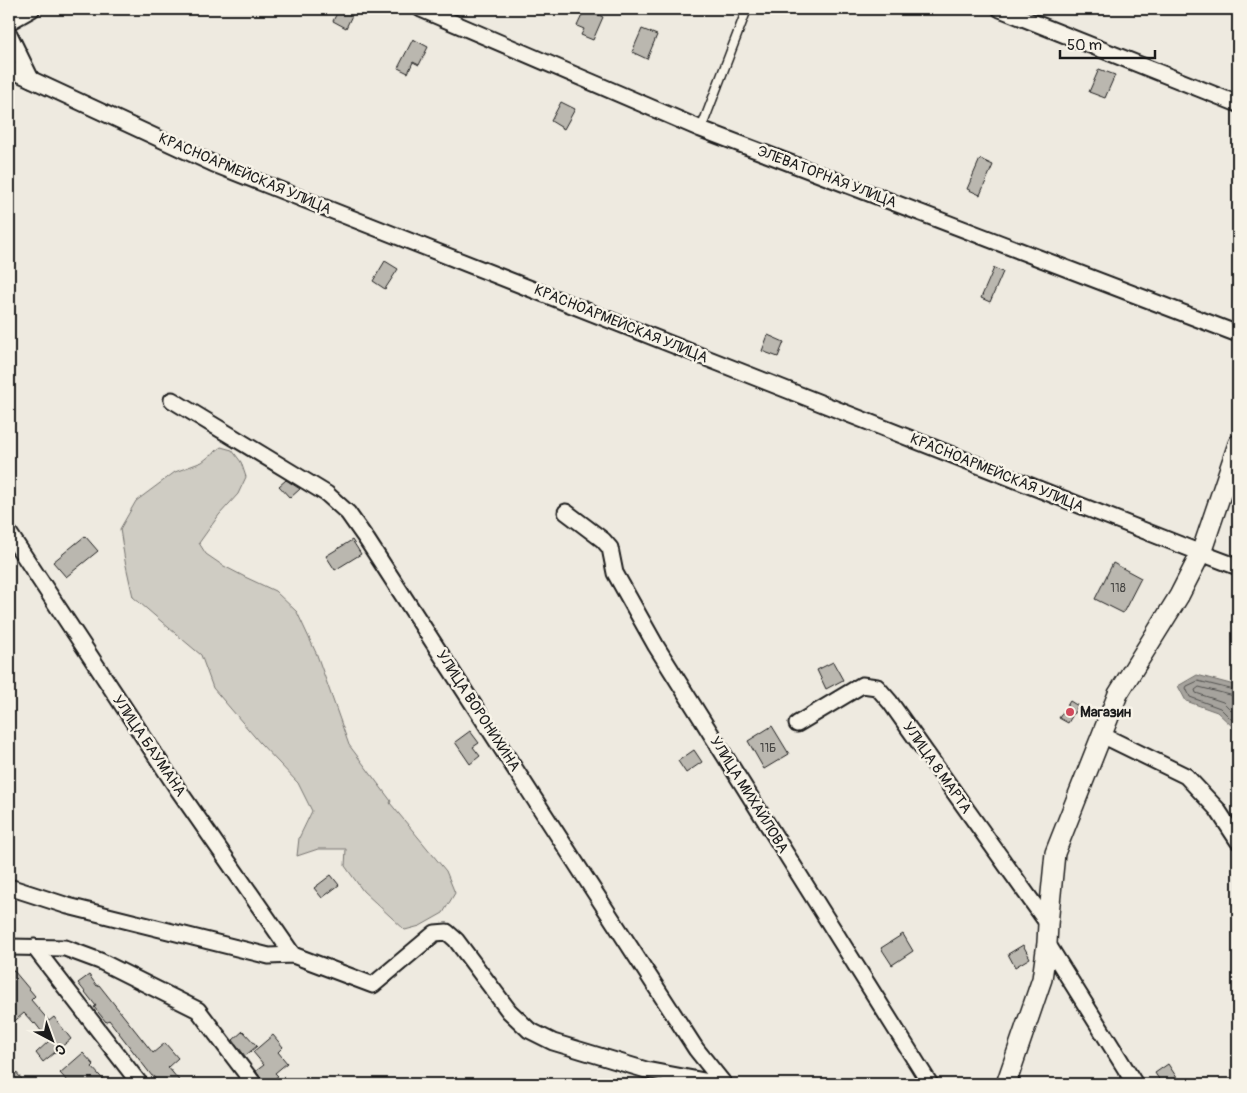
<svg xmlns="http://www.w3.org/2000/svg" width="1247" height="1093" viewBox="0 0 1247 1093" font-family="Pangolin,sans-serif">
<style>
.green{fill:#cfccc3;stroke:#767470}
.water{fill:#a6a39d;stroke:#6f6d69}
.lines{fill:none;stroke-linecap:round;stroke-linejoin:round}
.shore{stroke:#535250;stroke-width:1}
.building{fill:#bab7af;stroke:#1c1c1c}
.service-casing{stroke:#1c1c1c;stroke-width:11}
.minor-casing{stroke:#1c1c1c;stroke-width:19}
.tertiary-casing{stroke:#1c1c1c;stroke-width:22}
.service{stroke:#f7f3e8;stroke-width:8}
.minor{stroke:#f7f3e8;stroke-width:15}
.tertiary{stroke:#f7f3e8;stroke-width:19}
.poi-dot{fill:#d1495b;stroke:#f7f3e8;stroke-width:2}
.labels{text-anchor:middle;dominant-baseline:central;stroke-width:5;stroke-linejoin:round;paint-order:stroke}
.number-label{font-size:12px;fill:#444341}
.street-label{font-size:15px;fill:#1c1c1c;stroke:#f7f3e8}
.poi-label{font-size:15px;font-weight:bold;fill:#1c1c1c;stroke:#f7f3e8;text-anchor:start}
</style>
<rect width="100%" height="100%" fill="#eeeae0"/>
<filter id="ink" filterUnits="userSpaceOnUse"><feTurbulence type="fractalNoise" baseFrequency=".02" numOctaves="2"/><feDisplacementMap in="SourceGraphic" scale="10" xChannelSelector="R" yChannelSelector="G"/><feConvolveMatrix kernelMatrix="1 2 1 2 8 2 1 2 1" color-interpolation-filters="sRGB"/></filter>
<g filter="url(#ink)">
<path class="green" d="M221,447l11,3 9,12 5,15 -8,17 -19,21 -20,28 7,11 16,11 23,12 30,14 22,21 20,43 32,90 42,56 -1,2 56,68 9,22 -12,20 -23,13 -15,4 -42,-39 -18,-25 1,-17h-28l-21,7 2,-18 13,-27 -14,-28 -38,-40 -47,-55 -12,-33 -32,-27 -36,-31 -8,-36 -5,-32 16,-28 39,-29 27,-10z"/>
<path class="water" d="M1197,675l41,11v68l-5,-27 -16,-15 -31,-11 -8,-15z"/>
<g class="lines">
<g class="shore">
<path d="M1238,691l-40,-10 -11,5 -1,2 4,9 30,11 16,16 2,4"/>
<path d="M1238,697l-39,-10 -4,3 1,3 27,9 15,15"/>
</g>
</g>
<g class="building">
<path d="M339,9h16l-9,19 -13,-7z"/>
<path d="M585,9l18,8 -10,23 -12,-5 3,-6 -7,-3z"/>
<path d="M642,29l15,6 -10,24 -15,-7z"/>
<path d="M413,39l15,8 -9,18 -6,-3 -5,11 -10,-5z"/>
<path d="M1099,69l16,6 -10,23 -16,-6z"/>
<path d="M561,102l14,7 -11,20 -13,-8z"/>
<path d="M980,159l13,6 -13,30 -13,-6z"/>
<path d="M385,261l13,8 -13,20 -12,-8z"/>
<path d="M994,268l9,4 -13,30 -9,-4z"/>
<path d="M768,335l16,7 -6,15 -16,-6z"/>
<path d="M286,480l14,9 -10,9 -11,-12z"/>
<path d="M85,536l13,15 -32,26 -13,-15z"/>
<path d="M352,540l9,14 -26,16 -9,-14z"/>
<path d="M1113,563l28,15 -18,35 -28,-14z"/>
<path d="M833,662l10,18 -17,9 -9,-19z"/>
<path d="M1070,701l8,5 -10,17 -9,-5z"/>
<path d="M772,726l17,28 -25,15 -16,-28z"/>
<path d="M470,731l9,12 -6,4 7,9 -10,8 -15,-22z"/>
<path d="M694,750l8,12 -16,11 -8,-12z"/>
<path d="M331,875l8,10 -17,13 -8,-10z"/>
<path d="M903,934l10,17 -21,14 -11,-17z"/>
<path d="M1023,945l7,13 -15,9 -7,-13z"/>
<path d="M9,965l26,31 -4,4 18,21 5,-4 17,22 -28,23 -7,-9 13,-12 -14,-18 -1,1 -10,-11 -15,13z"/>
<path d="M89,975l8,11 2,-1 54,68 12,-10 13,15 -10,9 14,17h-22l-7,-8h-1l-43,-56 -3,2 -12,-15 2,-1 -18,-23z"/>
<path d="M243,1031l14,15 -12,10 -12,-16z"/>
<path d="M273,1035l10,12 -5,5 9,11 -12,10 3,3 -10,8h-4l-8,-13 8,-6 -11,-13z"/>
<path d="M83,1053l11,12 -2,2 15,17h-37l-10,-11z"/>
<path d="M1168,1064l13,20h-19l-7,-11z"/>
<path d="M15,1071l11,13h-17v-7z"/>
</g>
<g class="lines">
<g class="service-casing">
<path id="service" d="M701,129l46,-120"/>
</g>
<g class="minor-casing">
<g id="minor">
<path d="M421,9l280,120 537,205"/>
<path d="M1000,9l238,95"/>
<path d="M9,22l23,-13"/>
<path d="M9,34l22,45"/>
<path d="M9,69l205,95 987,389 37,14"/>
<path d="M172,400l155,94 21,19 19,27 329,509 28,35"/>
<path d="M566,512l37,28 7,8 5,25 41,73 274,438"/>
<path d="M9,533l170,258 114,164"/>
<path d="M797,724l65,-39 15,2 13,15 158,222"/>
<path d="M1102,735l84,41 31,33 21,32"/>
<path d="M9,887l59,19 201,50 24,-1 80,30 62,-52 12,-1 9,8 53,71 20,19 24,12 93,28 74,14"/>
<path d="M1047,943l88,141"/>
<path d="M9,947l56,1 35,13 98,49 56,74"/>
<path d="M34,947l106,137"/>
</g>
</g>
<g class="tertiary-casing">
<path id="tertiary" d="M1006,1084l36,-105 5,-36 1,-19 7,-71 63,-159 61,-98 22,-43 37,-109"/>
</g>
<use href="#service" class="service"/>
<use href="#minor" class="minor"/>
<use href="#tertiary" class="tertiary"/>
</g>
</g>
<circle class="poi-dot" cx="1070" cy="712" r="5"/>
<g class="labels">
<g class="number-label">
<text x="1118" y="588">118</text>
<text x="768" y="748">11Б</text>
</g>
<g class="street-label">
<text transform="translate(245 174) rotate(23)">КРАСНОАРМЕЙСКАЯ УЛИЦА</text>
<text transform="translate(827 177) rotate(21)">ЭЛЕВАТОРНАЯ УЛИЦА</text>
<text transform="translate(621 324) rotate(22)">КРАСНОАРМЕЙСКАЯ УЛИЦА</text>
<text transform="translate(997 473) rotate(22)">КРАСНОАРМЕЙСКАЯ УЛИЦА</text>
<text transform="translate(478 711) rotate(57)">УЛИЦА ВОРОНИХИНА</text>
<text transform="translate(149 746) rotate(56)">УЛИЦА БАУМАНА</text>
<text transform="translate(937 768) rotate(55)">УЛИЦА 8 МАРТА</text>
<text transform="translate(749 795) rotate(58)">УЛИЦА МИХАЙЛОВА</text>
</g>
<g class="poi-label">
<text x="1080" y="712">Магазин</text>
</g>
</g>
<rect width="1247" height="1093" fill="none" stroke="#f7f3e8" stroke-width="30"/>
<rect x="15" y="15" width="1217" height="1063" fill="none" stroke="#1c1c1c" stroke-width="2" filter="url(#ink)"/>
<g transform="translate(52 1040) rotate(139)" stroke="#f7f3e8" stroke-width="4" paint-order="stroke">
<path d="M0-4L9 19L0 12L-9 19Z" fill="#1c1c1c"/>
<text y="-8" font-size="14" font-weight="bold" text-anchor="middle" fill="#1c1c1c">С</text>
</g>
<path d="M1060 50v8h95v-8" fill="none" stroke="#1c1c1c" stroke-width="2.5"/>
<text x="1067" y="50" font-size="15" fill="#1c1c1c" stroke="#f7f3e8" stroke-width="4" paint-order="stroke">50 m</text>
</svg>
